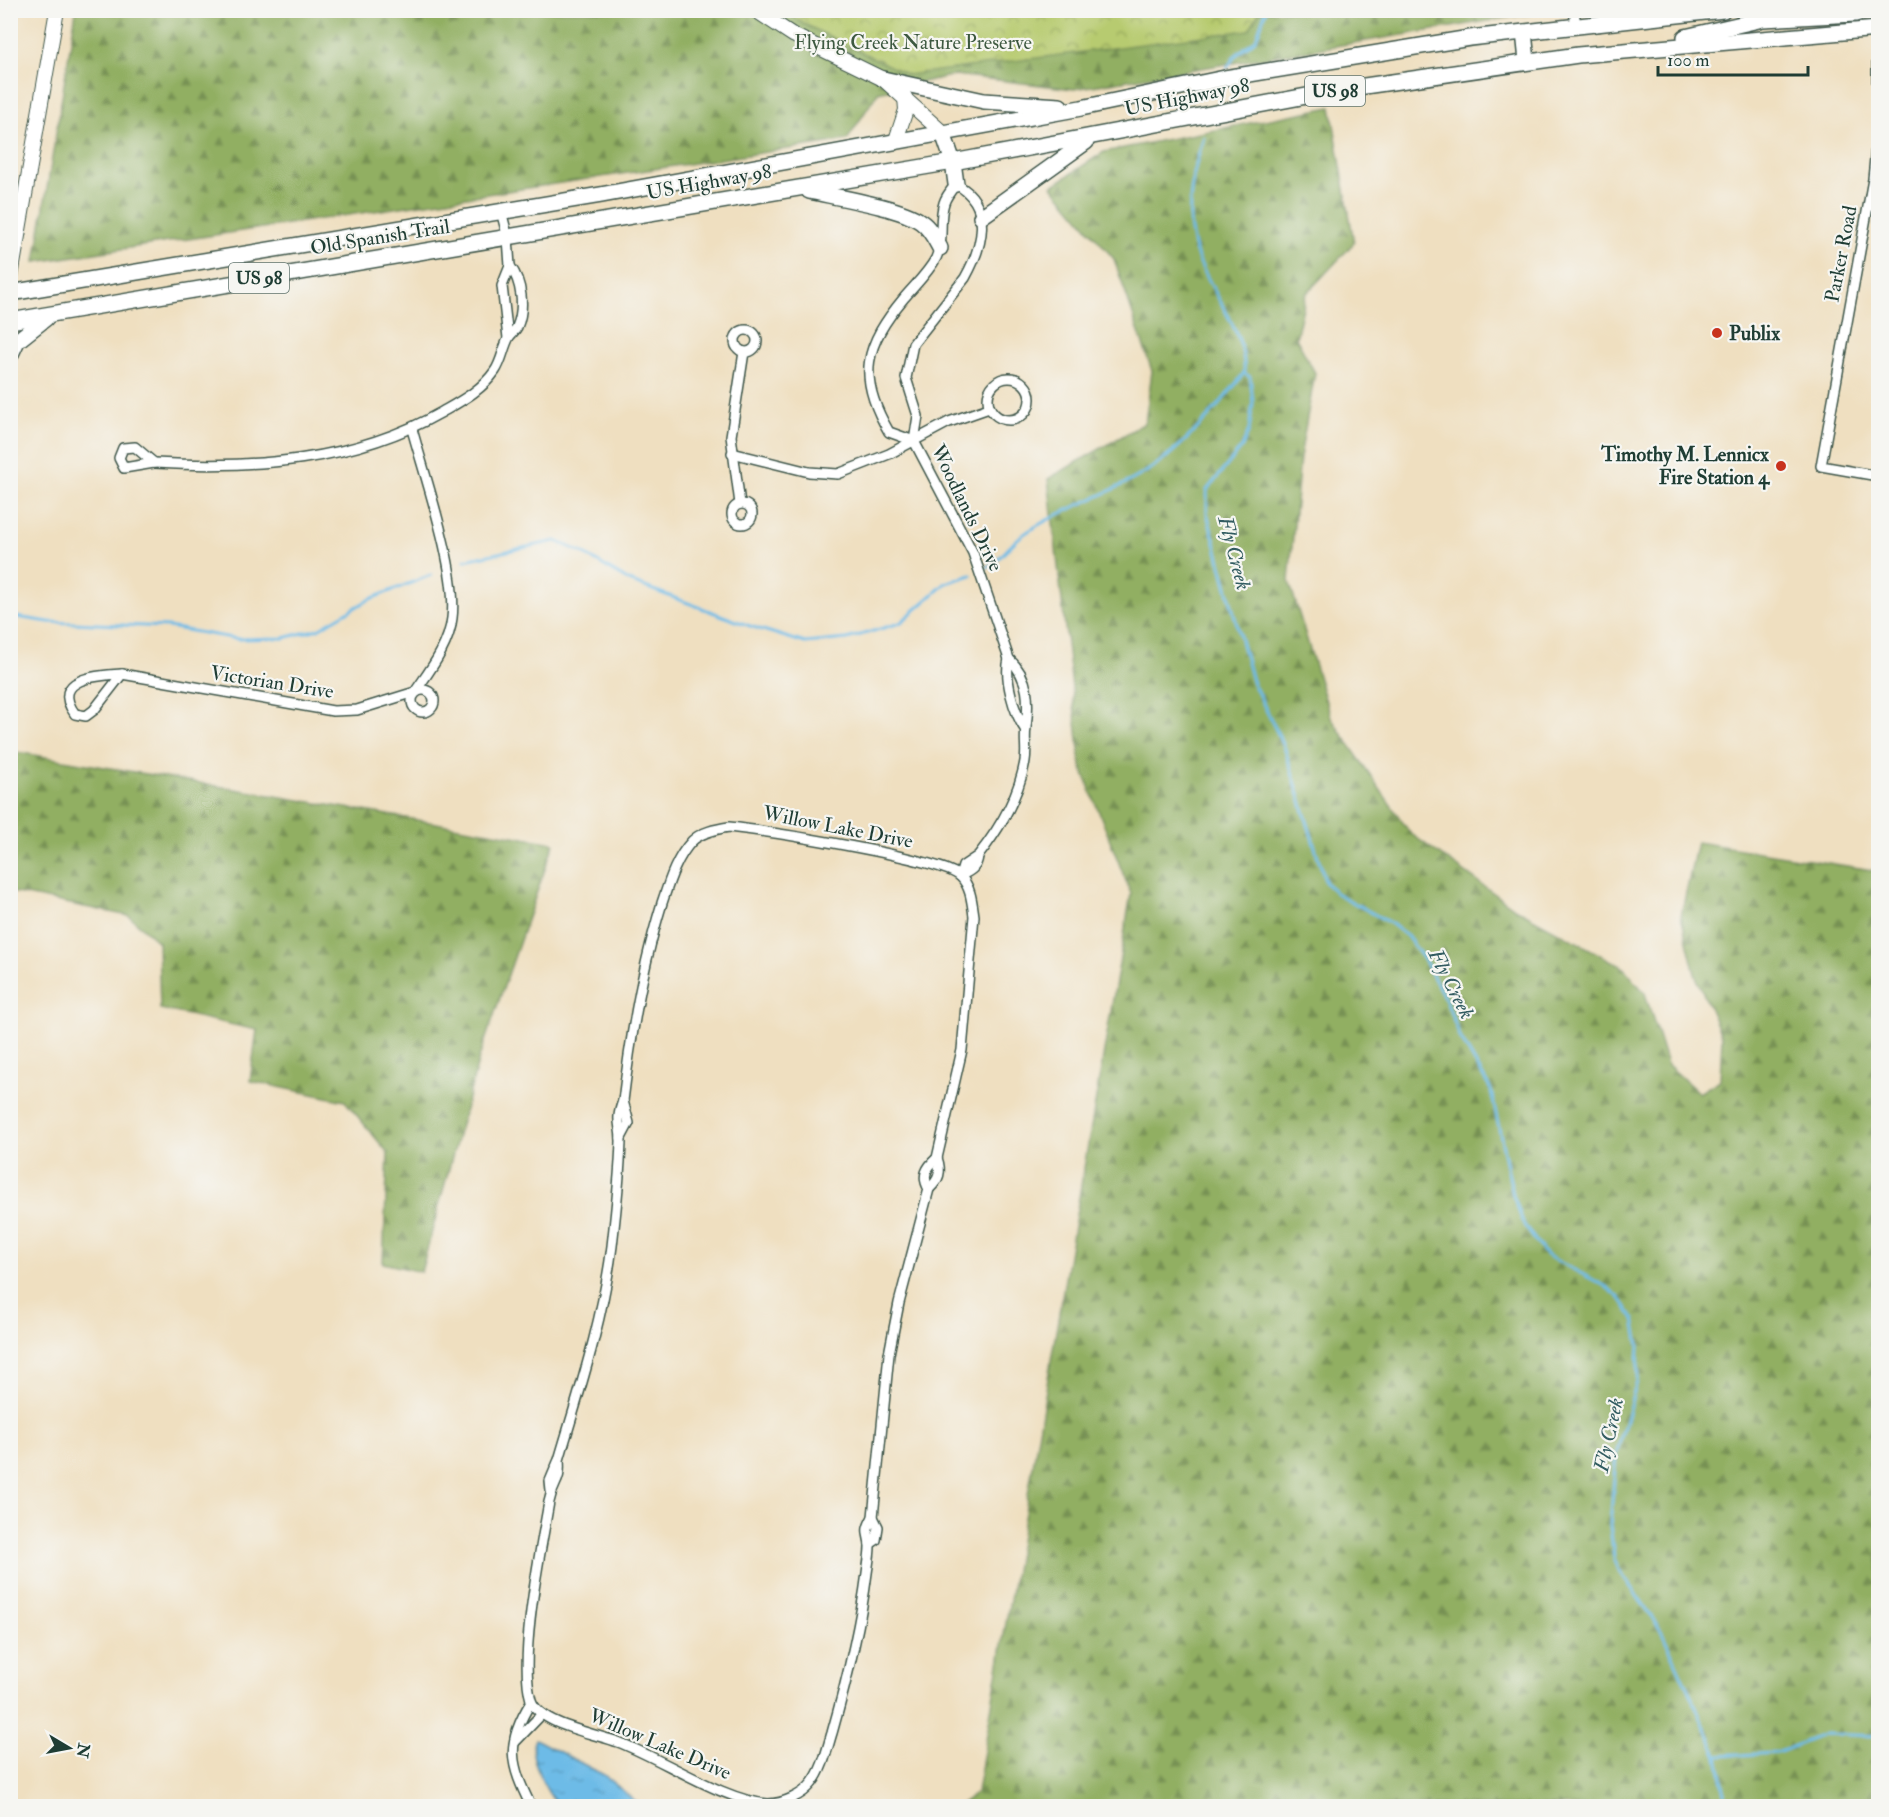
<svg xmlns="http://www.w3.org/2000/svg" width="1889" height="1817" viewBox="0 0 1889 1817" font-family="'IM FELL Double Pica',serif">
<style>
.forest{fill:url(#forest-firs);stroke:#58764b;stroke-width:1.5}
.park{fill:url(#park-crowns);stroke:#6b8452;stroke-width:1.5}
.water{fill:url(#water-ripples);stroke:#467c8e;stroke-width:1.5}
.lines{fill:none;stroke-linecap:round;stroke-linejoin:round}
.stream{stroke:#6dbbe7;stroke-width:3}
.street-casing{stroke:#3e5549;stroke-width:12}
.secondary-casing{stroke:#3e5549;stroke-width:16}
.primary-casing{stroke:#3e5549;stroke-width:18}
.street{stroke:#fff;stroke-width:9}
.secondary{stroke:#fff;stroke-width:14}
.primary{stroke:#fff;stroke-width:15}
.poi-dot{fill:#c8321e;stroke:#f6f6f2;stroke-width:2}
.labels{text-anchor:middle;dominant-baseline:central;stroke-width:4.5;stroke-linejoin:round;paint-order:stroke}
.shield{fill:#f6f6f2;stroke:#60746d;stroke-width:1.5}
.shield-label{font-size:18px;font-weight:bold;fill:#1f3d34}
.park-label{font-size:20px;fill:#3d5940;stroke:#f6f6f2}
.street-label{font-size:20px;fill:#1f3d34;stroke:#f6f6f2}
.poi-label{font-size:20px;font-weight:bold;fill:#1f3d34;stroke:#f6f6f2;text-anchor:start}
.water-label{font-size:21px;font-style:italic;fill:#325c61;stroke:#f6f6f2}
</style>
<defs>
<pattern id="forest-firs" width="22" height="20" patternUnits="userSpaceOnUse" patternTransform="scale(1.5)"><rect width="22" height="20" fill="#91af62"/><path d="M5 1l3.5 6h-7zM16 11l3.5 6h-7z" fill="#769052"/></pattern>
<pattern id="park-crowns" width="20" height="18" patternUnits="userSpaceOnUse" patternTransform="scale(1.5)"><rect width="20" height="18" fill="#b7cb6f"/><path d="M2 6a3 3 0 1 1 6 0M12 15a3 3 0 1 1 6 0" fill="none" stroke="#94a65c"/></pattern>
<pattern id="water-ripples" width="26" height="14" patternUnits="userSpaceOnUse" patternTransform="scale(1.5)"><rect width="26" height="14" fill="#6dbbe7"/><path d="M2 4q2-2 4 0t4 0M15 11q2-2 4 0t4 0" fill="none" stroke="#5999bc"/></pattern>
</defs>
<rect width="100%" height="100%" fill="#f6f6f2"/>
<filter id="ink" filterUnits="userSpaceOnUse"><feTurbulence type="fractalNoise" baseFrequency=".0167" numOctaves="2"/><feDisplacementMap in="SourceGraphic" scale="12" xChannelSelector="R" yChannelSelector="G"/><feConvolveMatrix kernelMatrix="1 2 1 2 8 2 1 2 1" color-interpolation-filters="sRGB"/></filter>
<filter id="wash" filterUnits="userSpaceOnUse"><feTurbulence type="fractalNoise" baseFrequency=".008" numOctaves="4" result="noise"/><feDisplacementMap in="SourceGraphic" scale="24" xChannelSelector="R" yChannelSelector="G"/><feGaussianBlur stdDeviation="1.35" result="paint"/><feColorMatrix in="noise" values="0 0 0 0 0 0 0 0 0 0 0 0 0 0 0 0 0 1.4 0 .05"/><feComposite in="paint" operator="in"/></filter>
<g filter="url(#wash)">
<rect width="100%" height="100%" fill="#efdfc0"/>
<g class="forest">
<path d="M76,11h1473l-475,78 -119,-14 -77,17 -31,48 -812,122z"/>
<path d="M1331,107l23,136 -48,51 -10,44 19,35 -15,84 -11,124 42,137 79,115 106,76 107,58 22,26 22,71 32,29 21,-13 2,-43 -27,-63 -14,-58 16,-74 181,29v935h-920l19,-14 154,-898 -50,-128 -33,-287 97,-56 7,-52 -38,-112 -62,-73 52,-34z"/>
<path d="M10,751l544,92 -75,215 -58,214 -38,-9 5,-110 -43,-52 -95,-20 7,-51 -97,-21 -2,-67 -29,-26 -118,-24z"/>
</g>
<path class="park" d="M786,11h474l-11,19 -341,45 -108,-53z"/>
<path class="water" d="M535,1739l69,36 37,31h-83c-11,-13 -32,-51 -23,-67z"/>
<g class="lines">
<g class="stream">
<path d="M1227,68l8,-12 21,-17 10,-29"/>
<path d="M1204,137c-11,33 -19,69 -11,104 8,42 55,88 51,132l6,4 3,25 -4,28 -7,17 -35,43v23l45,168 32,65 42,137 10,10 56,31 15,12 18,25 21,40 15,38 30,51 22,105 11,30 22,30 59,31 14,11 15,22 5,27 -2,35 -21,74 -6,70 4,33 5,12 43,62 56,124 9,50"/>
<path d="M465,560l91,-19 27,12 46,28 121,45 55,17 42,-4 53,-16 46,-40 25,-8"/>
<path d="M987,567c16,-9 23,-24 37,-33 35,-24 79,-37 115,-58 39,-22 79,-68 105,-103"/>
<path d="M10,616l39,6 119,5 70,12 46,-1 34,-9 52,-30 61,-24"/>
<path d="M1718,1756l59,-3 48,-19 53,2"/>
</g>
</g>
</g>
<g filter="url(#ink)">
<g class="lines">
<g class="street-casing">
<g id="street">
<path d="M1574,10l2,16"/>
<path d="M1877,10v127l-4,42 -52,287 57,10"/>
<path d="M501,211l7,27 2,28 -8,20 6,52"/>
<circle cx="746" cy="341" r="11"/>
<circle cx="1009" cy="399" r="21"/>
<path d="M914,441l-25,-9c-33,-56 -24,-87 15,-134 11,-13 24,-25 32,-40 9,-19 2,-37 8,-55 2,-7 8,-14 12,-19 38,21 27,62 9,94l-52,66 -7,34 12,38 -4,25 59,112 36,106c21,19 20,44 17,69 -2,11 1,22 -1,33 -6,36 -25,67 -47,95 -1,12 -8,15 -18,20"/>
<path d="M135,447l19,16 -30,5 -5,-10 4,-10z"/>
<path d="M732,453l77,19 29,2 51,-20 60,-32 40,-14"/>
<path d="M154,463c99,6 200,-1 288,-51 19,-11 40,-22 53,-41 7,-10 8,-23 14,-34 2,-3 6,-6 8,-10 8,-19 5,-45 -7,-61"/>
<circle cx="742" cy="514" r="10"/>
<path d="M740,504l-9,-68 13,-84"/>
<path d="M1009,659c-5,19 5,54 16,70"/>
<path d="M122,674l211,37 24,-1 58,-18c15,-22 34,-46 37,-74 6,-46 -27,-141 -40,-189"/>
<path d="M122,674l-28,36 -8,6 -11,-2c-26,-36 24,-39 47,-40z"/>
<circle cx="423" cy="701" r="11"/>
<path d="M729,827c36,4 213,31 232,50 10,10 11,26 13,39l-12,134 -25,108c-10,9 -16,18 -8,31l-30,114 -10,51 -16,163c-9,16 -4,14 -3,29 0,9 -2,19 -3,27 -7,55 -20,107 -35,160 -5,16 -9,36 -20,50 -9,12 -29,21 -44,21 -44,-3 -107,-46 -150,-62 -22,-8 -80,-18 -87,-42 -13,-43 10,-151 18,-198 4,-21 12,-18 10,-42 21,-71 44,-141 53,-214 4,-35 8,-70 9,-105 0,-18 -6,-19 2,-40 8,-68 19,-133 39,-198 7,-21 14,-45 30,-62 9,-9 24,-12 37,-14z"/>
<path d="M960,876l3,-10 15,-10"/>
<path d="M621,1138l8,-15 -6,-22"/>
<path d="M929,1189c10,-9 13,-17 8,-31"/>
<path d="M551,1491l-1,-10 8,-19"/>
<path d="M870,1544l6,-4 2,-13 -5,-10"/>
<path d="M531,1702c-26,42 -21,62 0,104"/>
<path d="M515,1742l27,-28"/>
</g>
</g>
<g class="secondary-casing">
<g id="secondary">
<path d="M755,10l38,25 90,44 60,54"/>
<path d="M896,140l10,-30 -1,-13"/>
<path d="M10,282l47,-272"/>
</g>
</g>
<g class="primary-casing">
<g id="primary">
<path d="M1524,32l3,29"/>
<path d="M1685,37l78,-18 92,-5 13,-4"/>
<path d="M883,79l101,22 76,5"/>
<path d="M943,133l10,29 3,22"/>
<path d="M809,191c27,6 91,16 112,31 9,6 14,17 19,26"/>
<path d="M981,217l105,-75"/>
<path d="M10,293l591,-98 480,-87 144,-30 245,-40 253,-28"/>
<path d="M10,321l943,-159 391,-73 234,-34 300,-26"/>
<path d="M10,356l7,-15 29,-23"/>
</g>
</g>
<use href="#street" class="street"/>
<use href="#secondary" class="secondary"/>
<use href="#primary" class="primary"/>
</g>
</g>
<g class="poi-dot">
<circle cx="1717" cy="333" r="6"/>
<circle cx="1781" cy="466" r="6"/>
</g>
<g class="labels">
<g class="shield">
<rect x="1305" y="76" width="60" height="30" rx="4.5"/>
<rect x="229" y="263" width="60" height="30" rx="4.5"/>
</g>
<g class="shield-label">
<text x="1335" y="91">US 98</text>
<text x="259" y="278">US 98</text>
</g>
<g class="park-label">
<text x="913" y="42">Flying Creek Nature Preserve</text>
</g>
<g class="street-label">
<text transform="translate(1187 97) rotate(-11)">US Highway 98</text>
<text transform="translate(709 182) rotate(-10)">US Highway 98</text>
<text transform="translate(380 237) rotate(-9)">Old Spanish Trail</text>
<text transform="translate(1841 254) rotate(-79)">Parker Road</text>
<text transform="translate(967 508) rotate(64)">Woodlands Drive</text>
<text transform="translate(272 682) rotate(9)">Victorian Drive</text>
<text transform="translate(838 827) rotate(11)">Willow Lake Drive</text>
<text transform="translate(660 1744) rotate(23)">Willow Lake Drive</text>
</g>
<g class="poi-label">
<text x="1729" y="333">Publix</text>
<text x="1769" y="454" text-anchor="end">Timothy M. Lennicx<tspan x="1769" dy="23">Fire Station 4</tspan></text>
</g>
<g class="water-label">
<text transform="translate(1234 553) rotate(75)">Fly Creek</text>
<text transform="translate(1451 984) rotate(63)">Fly Creek</text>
<text transform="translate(1609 1435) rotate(-78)">Fly Creek</text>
</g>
</g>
<rect width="1889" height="1817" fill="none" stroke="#f6f6f2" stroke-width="36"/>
<g transform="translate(69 1748) rotate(100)" stroke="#f6f6f2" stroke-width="4.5" paint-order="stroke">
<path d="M0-4.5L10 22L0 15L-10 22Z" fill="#1f3d34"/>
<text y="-9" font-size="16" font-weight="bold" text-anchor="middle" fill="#1f3d34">N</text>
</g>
<path d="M1658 66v9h150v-9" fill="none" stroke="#1f3d34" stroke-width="3"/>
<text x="1667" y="66" font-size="18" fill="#1f3d34" stroke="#f6f6f2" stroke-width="4.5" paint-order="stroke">100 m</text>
</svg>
